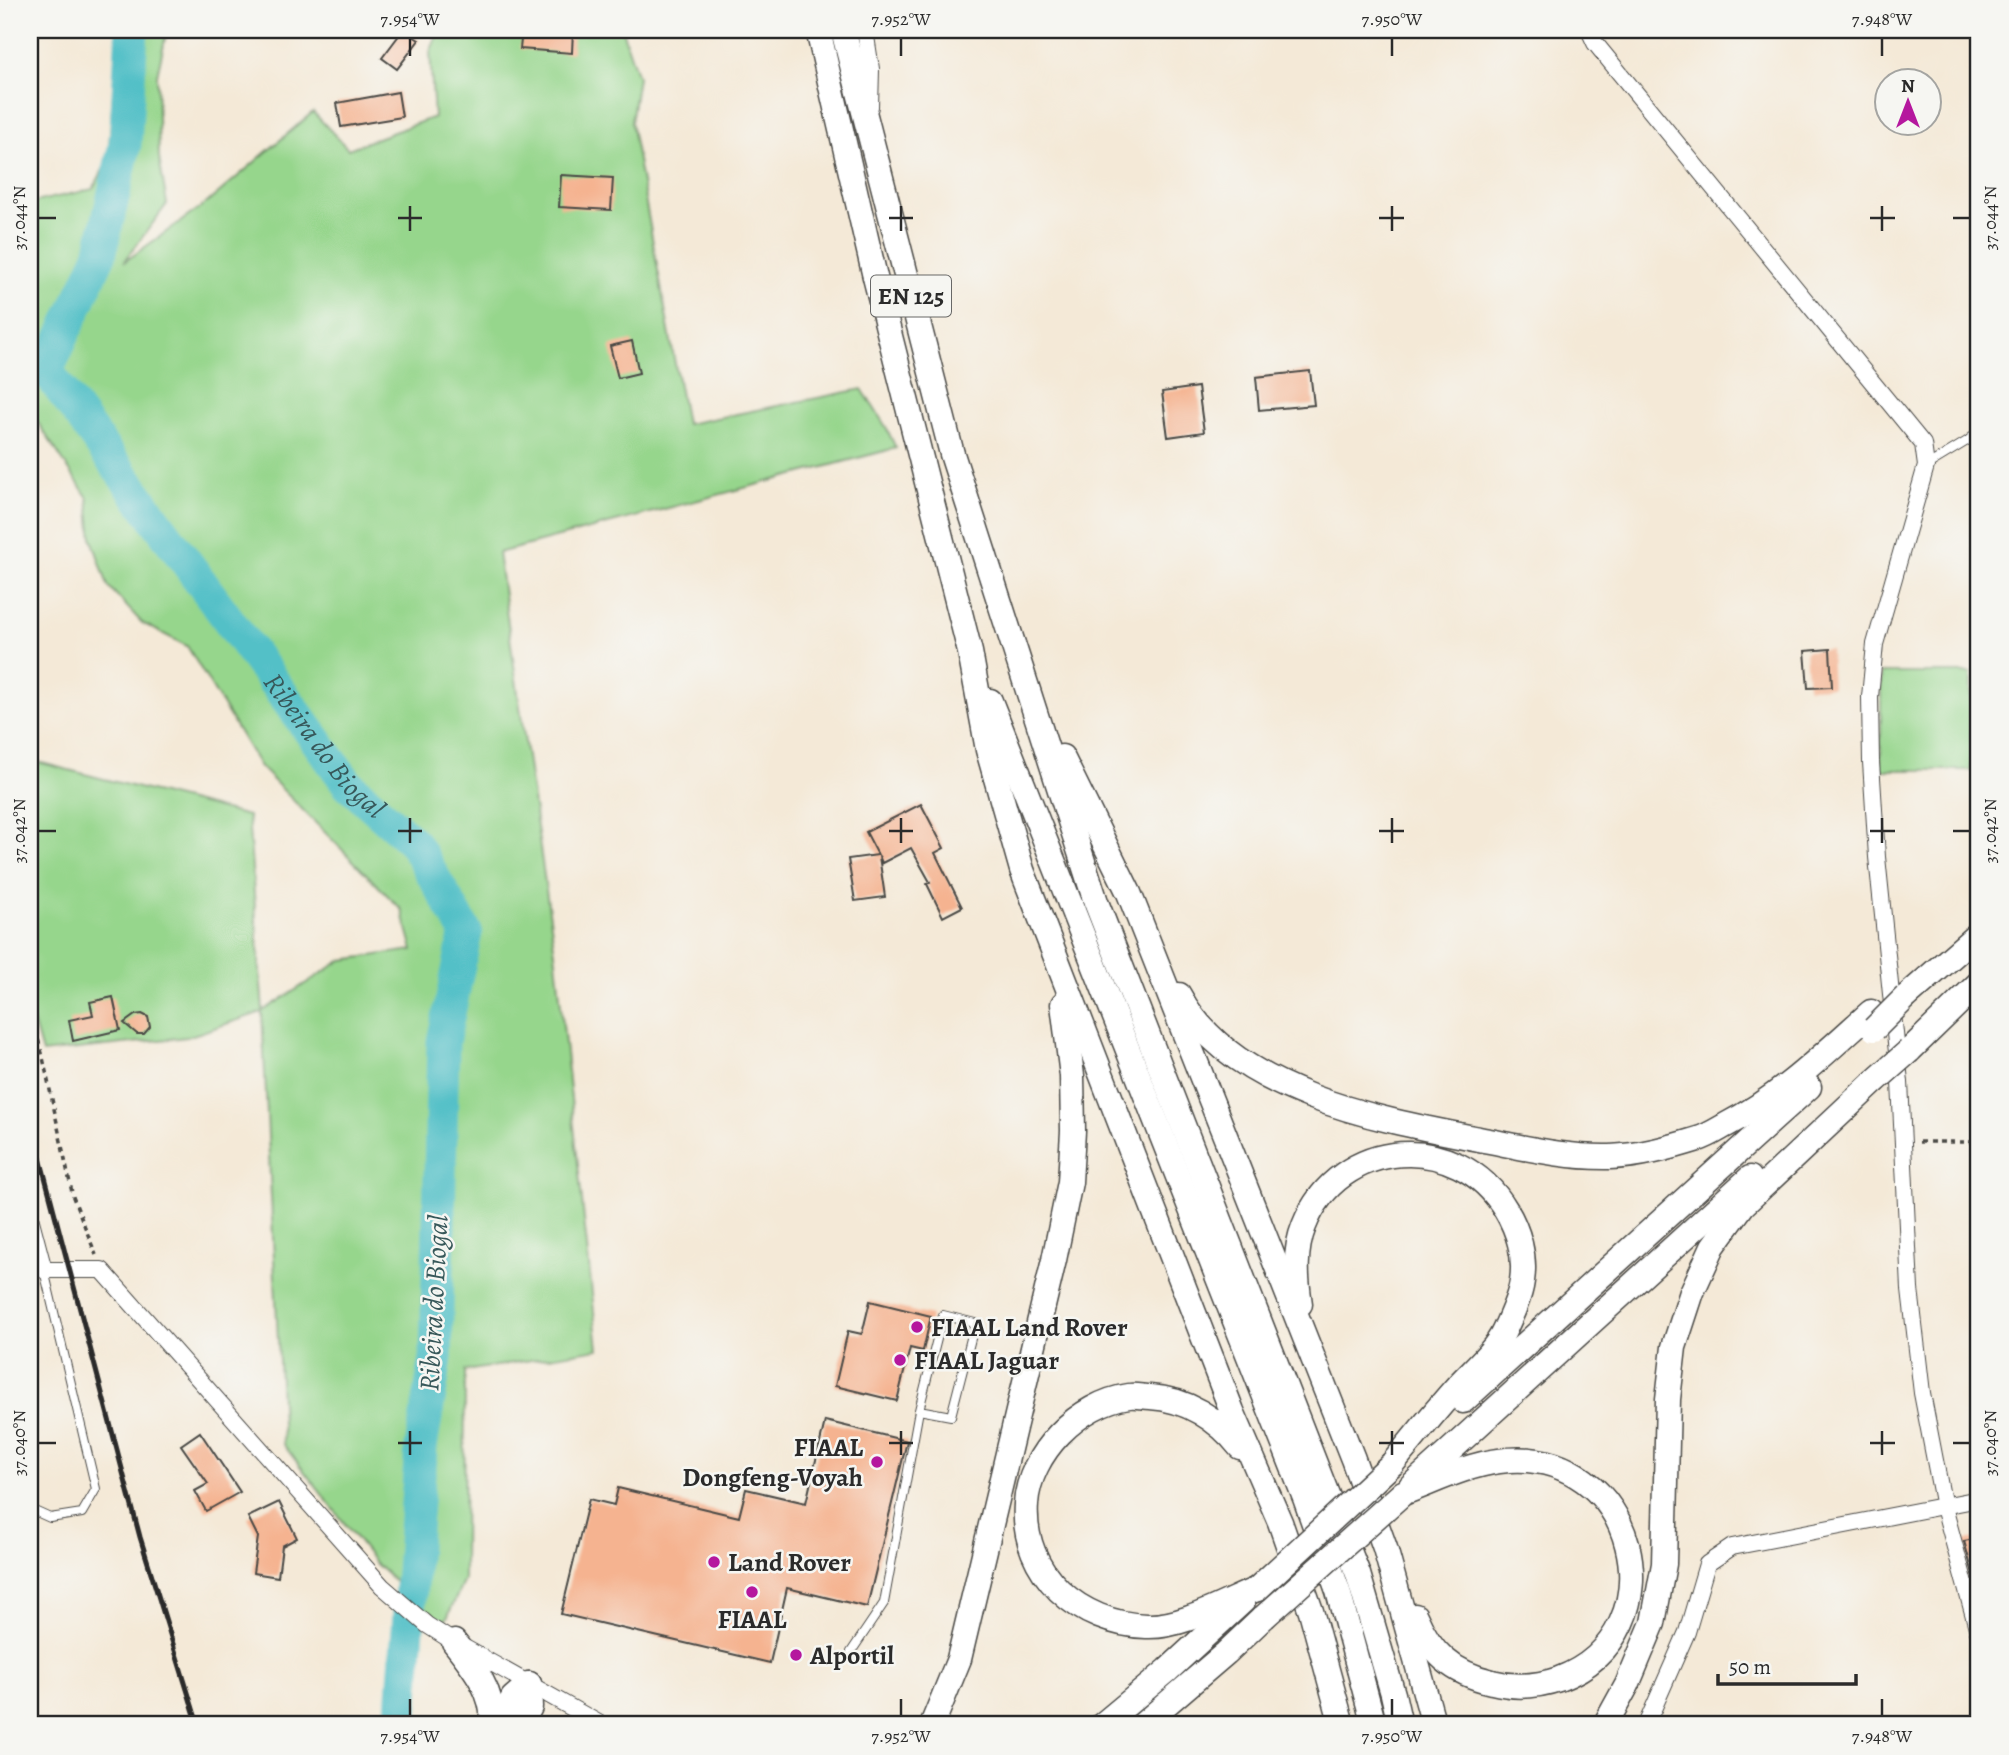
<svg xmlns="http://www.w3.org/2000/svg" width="2009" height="1755" viewBox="0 0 2009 1755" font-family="Alegreya,serif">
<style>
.green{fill:#96d68c;stroke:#60805c;stroke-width:2}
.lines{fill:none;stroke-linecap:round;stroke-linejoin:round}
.stream{stroke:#52c0c7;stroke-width:5}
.river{stroke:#52c0c7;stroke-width:33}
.building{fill:#f5b390}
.service-casing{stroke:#494845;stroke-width:10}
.minor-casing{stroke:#494845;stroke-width:18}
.primary-casing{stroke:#494845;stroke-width:27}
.path{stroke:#494845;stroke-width:3.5;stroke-dasharray:5 5;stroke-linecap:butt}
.service{stroke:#fff;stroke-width:8}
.minor{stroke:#fff;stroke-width:16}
.primary{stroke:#fff;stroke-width:24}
.rail{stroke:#2b2b2b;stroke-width:5}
.primary-bridge-casing{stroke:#494845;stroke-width:27;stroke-linecap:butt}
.primary-bridge{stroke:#fff;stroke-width:24}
.ticks{fill:none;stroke:#2b2b2b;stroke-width:2.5}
.poi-dot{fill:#b5179e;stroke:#f6f6f2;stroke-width:2.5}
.labels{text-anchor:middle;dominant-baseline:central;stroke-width:5;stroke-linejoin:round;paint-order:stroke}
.shield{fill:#f6f6f2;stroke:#686867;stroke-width:2}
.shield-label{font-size:24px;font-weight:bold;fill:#2b2b2b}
.poi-label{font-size:26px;font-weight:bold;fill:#2b2b2b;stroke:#f6f6f2;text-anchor:start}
.water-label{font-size:28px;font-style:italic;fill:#37585a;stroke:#f6f6f2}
.neatline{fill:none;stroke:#2b2b2b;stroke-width:2.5}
.ticks-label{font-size:18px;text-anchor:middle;fill:#2b2b2b}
</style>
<rect width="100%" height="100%" fill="#f6f6f2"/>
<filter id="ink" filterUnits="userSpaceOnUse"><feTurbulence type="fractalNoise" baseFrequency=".0143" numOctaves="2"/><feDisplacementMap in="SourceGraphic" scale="14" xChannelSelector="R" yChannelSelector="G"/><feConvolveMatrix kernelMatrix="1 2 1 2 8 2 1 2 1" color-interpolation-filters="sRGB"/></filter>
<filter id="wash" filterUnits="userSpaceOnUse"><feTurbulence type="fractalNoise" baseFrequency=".00686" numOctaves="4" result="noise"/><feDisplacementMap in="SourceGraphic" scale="28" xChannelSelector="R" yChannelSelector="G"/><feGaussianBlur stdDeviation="1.57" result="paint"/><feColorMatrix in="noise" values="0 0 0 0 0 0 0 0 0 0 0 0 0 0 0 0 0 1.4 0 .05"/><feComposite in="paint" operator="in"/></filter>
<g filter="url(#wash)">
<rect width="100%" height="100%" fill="#f4e9d7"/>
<g class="green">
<path d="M118,30h49l-10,45 2,83 8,46 -43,58 84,-60 105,-90 35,37 86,-32 -4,-65 9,-22h183l16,47 -7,45 55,302 176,-35 24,38 10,21 -398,105 58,407 42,389 -133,22 -1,209 -17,38 -5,5 -66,-59 -93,-120 -21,-432 -75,25 -145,16 -12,-42v-251l218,56 15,195 79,-51 71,-10 -11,-40 -142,-143 -73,-121 -45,-23 -34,-37 -16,-47 -4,-41 -58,-87v-208l63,-14 15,-29z"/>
<rect x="1881" y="673" width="90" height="97"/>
</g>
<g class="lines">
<path class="stream" d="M30,370l17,1"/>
<path class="river" id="s1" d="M132,30l-7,114 -25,111 -53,116 301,413 66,59 52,89 -23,110 -7,316 -15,89 -20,278"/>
</g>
<g id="blocks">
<g class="building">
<path d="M403,30l16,10 -22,29 -15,-11z"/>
<path d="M522,30h51l-1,23 -52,-4z"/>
<path d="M398,92l4,25 -61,10 -4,-24z"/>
<path d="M561,175l52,3 -2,32 -52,-3z"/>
<path d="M632,341l7,32 -21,5 -8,-32z"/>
<path d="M1310,371l4,34 -55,5 -3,-33z"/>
<path d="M1198,387l6,45 -36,5 -6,-45z"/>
<path d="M1830,649l2,38 -24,1 -3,-37z"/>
<path d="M921,804l23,44 -9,5 27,54 -19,10 -16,-33 3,-2 -19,-34 -29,15 -3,-7 6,41 -30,4 -7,-42 30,-4 -12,-23z"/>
<path d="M113,997l7,33 -47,11 -4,-21 24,-5 -3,-13z"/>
<path d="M142,1014l6,3 2,10 -6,7h-7l-13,-11 11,-8z"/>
<path d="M870,1301l61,15 -8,35 -13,-3 -13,53 -62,-15 13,-55 14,3z"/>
<path d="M825,1421l82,20 -40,166 -80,-19 -17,75 -209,-49 28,-115 25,6 4,-17 121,29 7,-28 60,14z"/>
<path d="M200,1432l40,60 -34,19 -11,-20 13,-7 -27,-39z"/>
<path d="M279,1502l18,36 -15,8 -4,31 -25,-4 5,-36 -10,-20z"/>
<path d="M1979,1538v50h-2l-13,-47z"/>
</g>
</g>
</g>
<g filter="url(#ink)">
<use href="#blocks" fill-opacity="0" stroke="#494845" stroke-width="2"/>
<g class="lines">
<g class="service-casing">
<g id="service">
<path d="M1926,466l41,-25 12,-10"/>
<path d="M30,1509l20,9 32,-5 14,-24 -52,-219"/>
<path d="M851,1652l33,-49 35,-193 24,-95 32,8 -24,93 -32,-6"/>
</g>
</g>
<g class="minor-casing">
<g id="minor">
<path d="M865,30l6,39 -1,38"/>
<path d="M1589,30l6,13 328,401 3,22 -51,178 -5,53 1,65 6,95 23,225 10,207 12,104 22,114 35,128"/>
<path d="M30,1217l14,53"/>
<path d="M44,1270h58l280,316 45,39 22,14 153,86"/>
<path d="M1646,1725l41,-93 20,-68 25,-17 247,-48"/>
</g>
</g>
<g class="primary-casing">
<g id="primary">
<path d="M818,30l57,247 95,375 18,98 34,120 210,541 48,111 31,89 31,114"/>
<path d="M843,30l109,424 144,448 262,672 35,120 7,31"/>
<path d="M990,701l315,797 33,93 36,134"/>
<path d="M1062,757l67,136 224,566 32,89 49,177"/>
<path d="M1179,995c52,98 201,125 300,144 43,8 86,19 131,18 30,-1 59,-9 88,-18 10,-3 19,-9 28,-14 56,-29 99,-72 145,-113"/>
<path d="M1906,997l73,-64"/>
<path d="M1909,1051l70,-68"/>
<path d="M1300,1304c-4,-26 -6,-53 4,-78 35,-89 154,-97 202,-16 12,20 20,46 16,71 -2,16 -11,35 -18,50 -10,22 -35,41 -51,60 -21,24 -41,49 -61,73"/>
<path d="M1463,1401l346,-314"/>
<path d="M1240,1447c-22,-28 -54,-48 -90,-50 -7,0 -14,-2 -21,-1 -50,7 -100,57 -103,108 -5,70 54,120 120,122 35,2 79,-24 111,-37"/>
<path d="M1411,1486l339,-308"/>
<path d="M1403,1493c30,-11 64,-28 96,-32 139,-19 183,172 60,218 -23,8 -44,9 -67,3 -40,-9 -61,-29 -77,-66"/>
<path d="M454,1642c20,25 40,50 39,83"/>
<path d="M500,1725l13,-27 16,-14"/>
<path d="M521,1725l9,-18 -1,-23"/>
<path d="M932,1725l27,-66 95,-399 16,-78 3,-51 -1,-55 -9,-72"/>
<path d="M1102,1725l66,-55 75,-69"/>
<path d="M1142,1725l84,-72 38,-36"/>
<path d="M1605,1725l22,-40 26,-62 11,-59 4,-165 6,-52 18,-55 21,-46 30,-41 131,-123"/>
</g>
</g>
<g class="path">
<path d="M30,1011l12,42 31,144 23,58"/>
<path d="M1919,1142h60"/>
</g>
<use href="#service" class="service"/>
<use href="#minor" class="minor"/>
<use href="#primary" class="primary"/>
<path class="rail" d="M30,1120l110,417 58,188"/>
<g class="primary-bridge-casing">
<g id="primary-bridge">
<path d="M1874,1029l32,-32"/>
<path d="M1874,1082l35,-31"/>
<path d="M1257,1589l135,-125"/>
<path d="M1264,1617l139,-124"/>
</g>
</g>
<use href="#primary-bridge" class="primary-bridge"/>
</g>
</g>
<path class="ticks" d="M410,38v18M901,38v18M1392,38v18M1882,38v18M410,206v25M901,206v25M1392,206v25M1882,206v25M38,218h18M398,218h24M889,218h24M1379,218h25M1870,218h25M1953,218h17M410,818v25M901,818v25M1392,818v25M1882,818v25M38,831h18M398,831h24M889,831h24M1379,831h25M1870,831h25M1953,831h17M410,1431v24M901,1431v24M1392,1431v24M1882,1431v24M38,1443h18M398,1443h24M889,1443h24M1379,1443h25M1870,1443h25M1953,1443h17M410,1699v17M901,1699v17M1392,1699v17M1882,1699v17"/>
<g class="poi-dot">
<circle cx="917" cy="1327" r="7"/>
<circle cx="900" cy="1360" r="7"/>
<circle cx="877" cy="1462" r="7"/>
<circle cx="714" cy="1562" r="7"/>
<circle cx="752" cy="1592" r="7"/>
<circle cx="796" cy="1655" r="7"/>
</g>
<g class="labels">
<rect class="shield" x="871" y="275.5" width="80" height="41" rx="5"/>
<g class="shield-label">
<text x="911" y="296">EN 125</text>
</g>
<g class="poi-label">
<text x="931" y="1327">FIAAL Land Rover</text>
<text x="914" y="1360">FIAAL Jaguar</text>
<text x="863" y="1447" text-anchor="end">FIAAL<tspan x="863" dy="30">Dongfeng-Voyah</tspan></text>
<text x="728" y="1562">Land Rover</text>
<text x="752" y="1619" text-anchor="middle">FIAAL</text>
<text x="810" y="1655">Alportil</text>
</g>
<g class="water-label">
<text stroke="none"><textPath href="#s1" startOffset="822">Ribeira do Biogal</textPath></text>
<text transform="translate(434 1303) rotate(-87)">Ribeira do Biogal</text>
</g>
</g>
<rect width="2009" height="1755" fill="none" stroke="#f6f6f2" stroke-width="77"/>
<g transform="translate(1908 102)"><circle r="33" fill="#f6f6f2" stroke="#a5a5a2" stroke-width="2"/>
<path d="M0-5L12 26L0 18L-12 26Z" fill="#b5179e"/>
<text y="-10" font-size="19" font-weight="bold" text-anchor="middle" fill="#2b2b2b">N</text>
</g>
<path d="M1718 1674v10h138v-10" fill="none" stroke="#2b2b2b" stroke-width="3.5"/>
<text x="1729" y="1674" font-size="21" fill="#2b2b2b" stroke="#f6f6f2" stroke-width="5" paint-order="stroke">50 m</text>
<rect x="38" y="38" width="1932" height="1678" class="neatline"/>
<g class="ticks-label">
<text x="410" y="25">7.954°W</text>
<text x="901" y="25">7.952°W</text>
<text x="1392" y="25">7.950°W</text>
<text x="1882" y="25">7.948°W</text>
<text transform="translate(19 218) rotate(-90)" y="6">37.044°N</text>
<text transform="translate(1990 218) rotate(-90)" y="6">37.044°N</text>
<text transform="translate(19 831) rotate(-90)" y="6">37.042°N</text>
<text transform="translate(1990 831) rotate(-90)" y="6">37.042°N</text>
<text transform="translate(19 1443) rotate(-90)" y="6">37.040°N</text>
<text transform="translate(1990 1443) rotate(-90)" y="6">37.040°N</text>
<text x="410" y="1742">7.954°W</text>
<text x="901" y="1742">7.952°W</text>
<text x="1392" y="1742">7.950°W</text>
<text x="1882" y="1742">7.948°W</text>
</g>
</svg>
